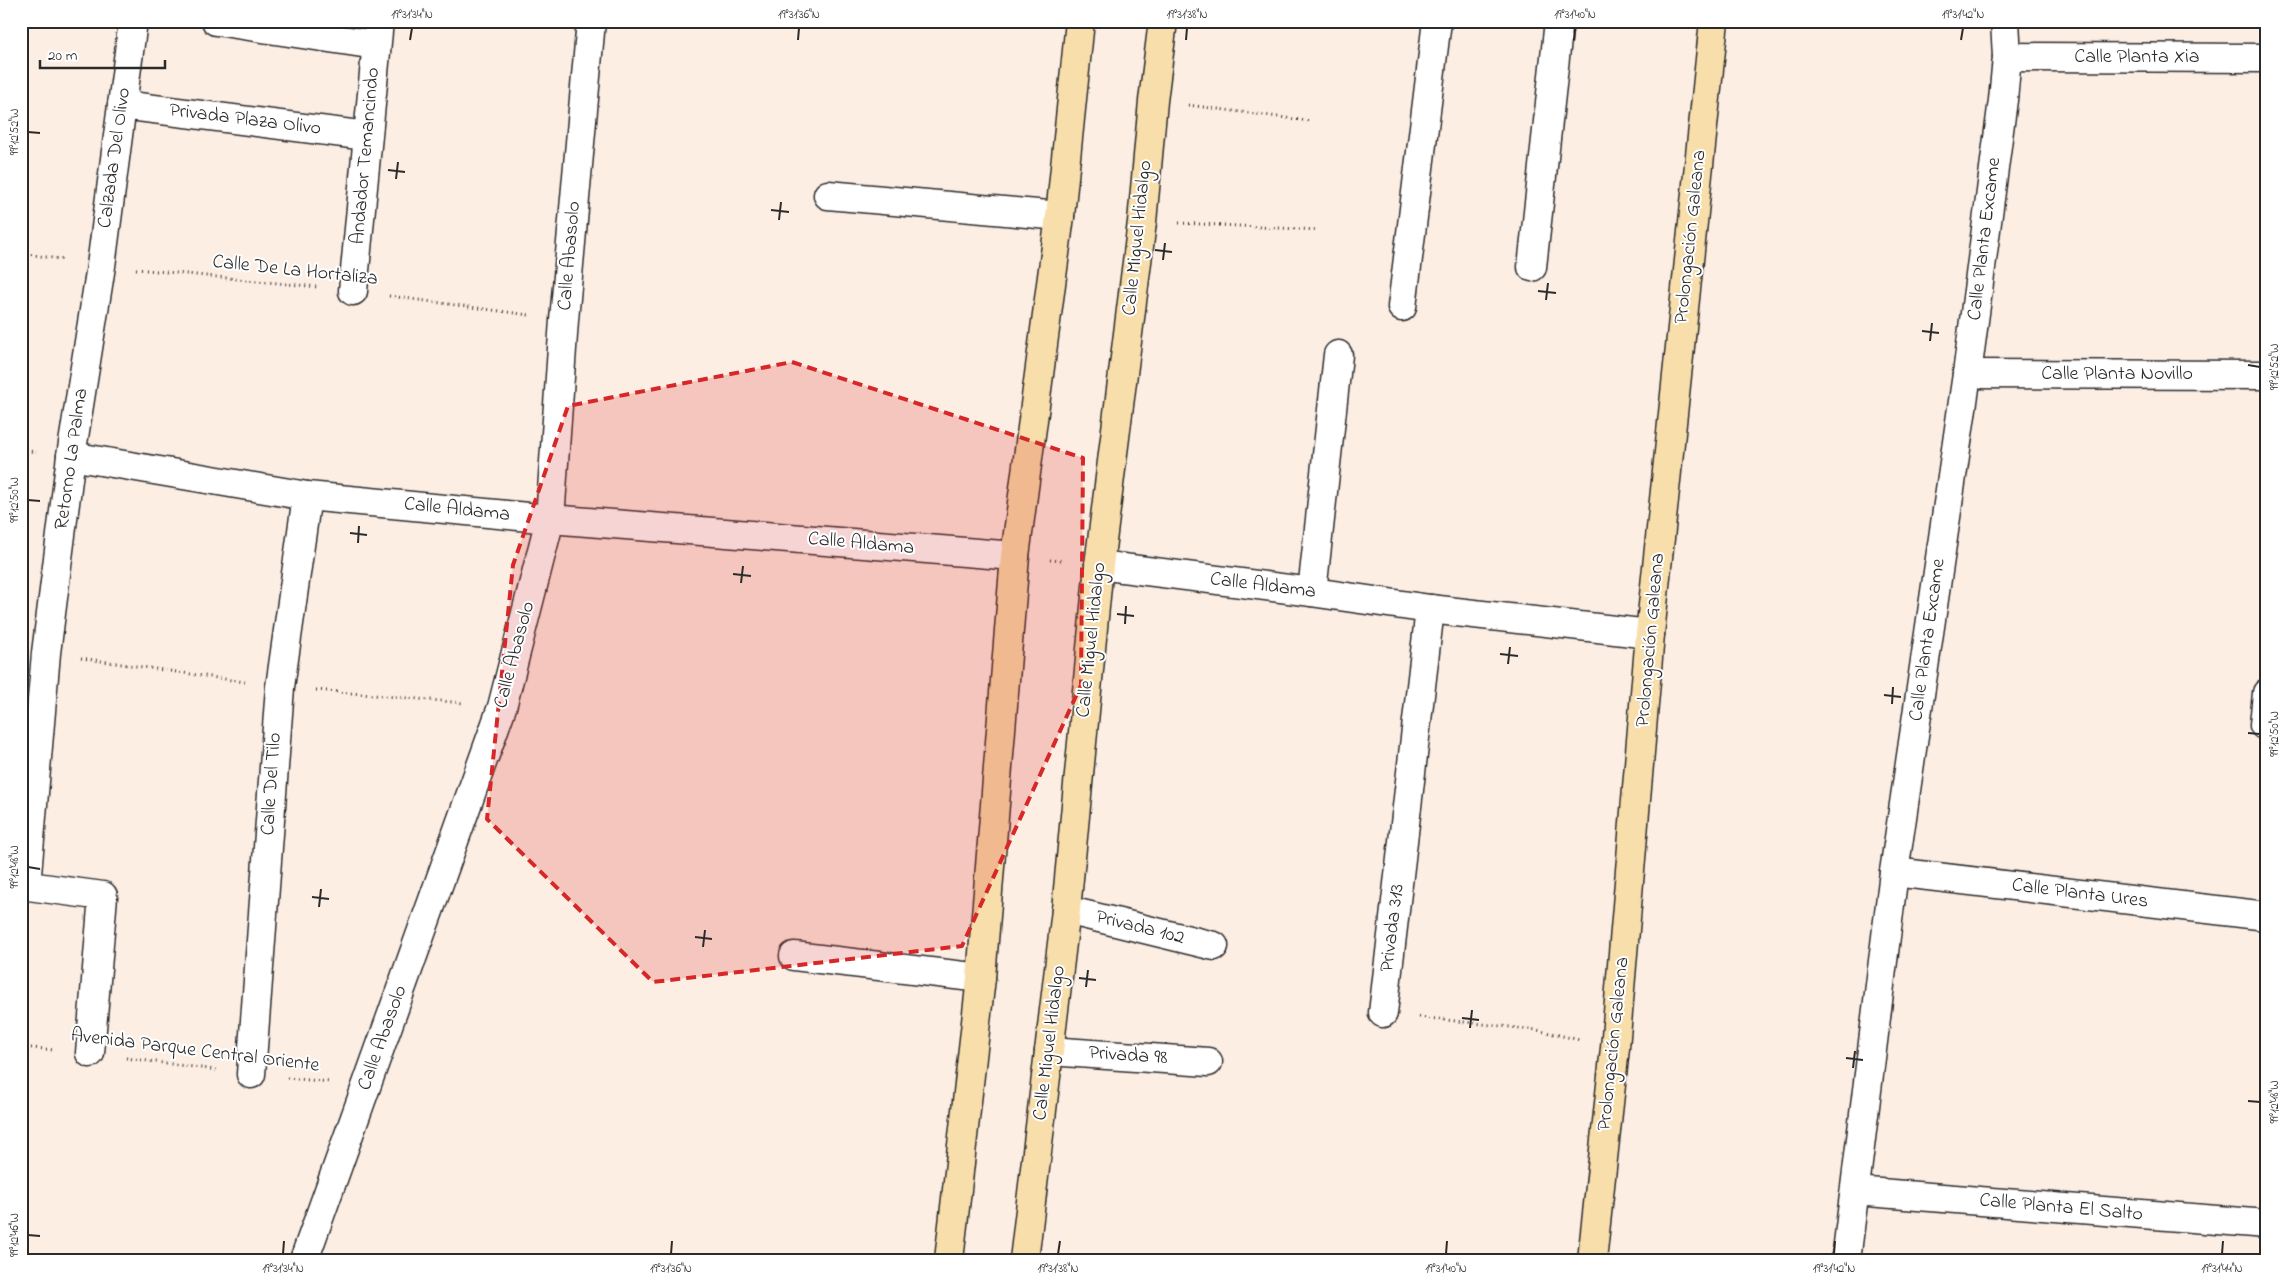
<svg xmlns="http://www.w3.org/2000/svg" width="2288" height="1281" viewBox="0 0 2288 1281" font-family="'Indie Flower',sans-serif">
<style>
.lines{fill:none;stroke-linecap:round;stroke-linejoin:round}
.minor-casing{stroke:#2b2b2b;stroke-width:31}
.major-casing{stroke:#2b2b2b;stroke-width:31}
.path{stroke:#2b2b2b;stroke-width:3;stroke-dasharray:1 4;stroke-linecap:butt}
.minor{stroke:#fff;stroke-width:28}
.major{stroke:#f8deab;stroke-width:28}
.marked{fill:#d62828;fill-opacity:0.2;stroke:#d62828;stroke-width:4;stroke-dasharray:10 6;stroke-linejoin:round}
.ticks{fill:none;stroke:#2b2b2b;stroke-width:2}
.labels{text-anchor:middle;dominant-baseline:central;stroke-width:4;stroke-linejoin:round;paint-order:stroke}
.street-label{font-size:20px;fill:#2b2b2b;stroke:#fff}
.neatline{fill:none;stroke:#2b2b2b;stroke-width:2}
.ticks-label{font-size:12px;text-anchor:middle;fill:#2b2b2b}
</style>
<rect width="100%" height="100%" fill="#fdeee4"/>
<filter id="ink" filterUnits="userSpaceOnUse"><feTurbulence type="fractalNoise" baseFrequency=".02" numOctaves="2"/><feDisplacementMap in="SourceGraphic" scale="10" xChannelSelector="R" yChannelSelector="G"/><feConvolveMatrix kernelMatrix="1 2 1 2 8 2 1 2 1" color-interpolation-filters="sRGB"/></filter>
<g filter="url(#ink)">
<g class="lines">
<g class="minor-casing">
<g id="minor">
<path d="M216,21l160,24"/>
<path d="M2007,57l260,1"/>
<path d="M122,105l245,31"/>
<path d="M828,195l232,21"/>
<path d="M1532,267l27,-246"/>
<path d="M353,291l26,-270"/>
<path d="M1402,307l35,-286"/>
<path d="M1967,374l300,1"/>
<path d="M71,456l236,40 243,23 465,37"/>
<path d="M1099,565l213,27 118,17 220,25"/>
<path d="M1312,592l26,-237"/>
<path d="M2264,725l3,-32"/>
<path d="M1894,872l373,44"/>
<path d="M21,885l82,11 -13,157"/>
<path d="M26,886l20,-233 25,-197 30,-190 32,-245"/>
<path d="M1066,910l148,36"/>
<path d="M794,956l187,22"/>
<path d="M1383,1013l47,-404"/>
<path d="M1049,1051l159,11"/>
<path d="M251,1074l29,-387 27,-191"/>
<path d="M1855,1191l412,33"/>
<path d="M304,1260l198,-553 48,-188 14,-199 27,-299"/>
<path d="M1846,1260l48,-388 73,-498 36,-274 4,-43 -2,-36"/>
</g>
</g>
<g class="major-casing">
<g id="major">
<path d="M949,1260l32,-282 34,-422 45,-340 20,-195"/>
<path d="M1024,1260l42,-350 33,-345 43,-343 11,-121 10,-80"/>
<path d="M1592,1260l23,-212 35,-414 64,-613"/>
</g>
</g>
<g class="path">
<path d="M1188,105l121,16"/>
<path d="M1179,223l139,7"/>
<path d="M21,253l44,7"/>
<path d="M136,269l182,18"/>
<path d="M389,296l140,19"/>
<path d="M21,450l15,2"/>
<path d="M1050,560l14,1"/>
<path d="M81,658l164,24"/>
<path d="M316,690l148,13"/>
<path d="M1419,1017l118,13 43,10"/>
<path d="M21,1047l34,3"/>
<path d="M126,1058l90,12"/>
<path d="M287,1078l44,4"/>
</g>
<use href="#minor" class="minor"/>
<use href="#major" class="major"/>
</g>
</g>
<path class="marked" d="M792,362l291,96 -2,227 -119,261 -309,36 -166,-163 26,-254 55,-159z"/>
<path class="ticks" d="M410,40l2,-12M798,40l1,-12M1186,40l1,-12M1574,40l1,-12M1961,40l2,-12M28,132l12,1M388,170l17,2M396,179l2,-17M771,210l18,2M779,220l2,-18M1155,250l17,2M1163,260l2,-17M1538,291l18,2M1546,300l2,-17M1922,331l17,2M1930,341l2,-18M2248,365l12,2M28,500l12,1M350,533l17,2M358,543l1,-17M733,574l18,2M741,583l2,-17M1117,614l17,2M1125,624l1,-18M1500,654l18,2M1508,664l2,-17M1884,695l17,2M1892,704l1,-17M2248,733l12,1M28,867l12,2M312,897l17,2M319,907l2,-18M695,937l17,2M703,947l2,-17M1079,978l17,2M1086,987l2,-17M1462,1018l17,2M1470,1028l2,-18M1846,1058l17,2M1853,1068l2,-17M2248,1101l12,1M28,1235l12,1M283,1254l1,-13M671,1254l1,-13M1058,1254l2,-13M1446,1254l1,-13M1834,1254l1,-13M2222,1254l1,-13"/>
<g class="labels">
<g class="street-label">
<text x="2137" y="57">Calle Planta Xia</text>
<text transform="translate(245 120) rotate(7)">Privada Plaza Olivo</text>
<text transform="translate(366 156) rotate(-85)">Andador Temancindo</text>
<text transform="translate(115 158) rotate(-82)">Calzada Del Olivo</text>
<text transform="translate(1691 237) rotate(-84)">Prolongación Galeana</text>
<text transform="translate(1138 238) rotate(-84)">Calle Miguel Hidalgo</text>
<text transform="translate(1985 239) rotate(-83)">Calle Planta Excame</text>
<text transform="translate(570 256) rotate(-85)">Calle Abasolo</text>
<text transform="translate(295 271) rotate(6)">Calle De La Hortaliza</text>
<text x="2117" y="374">Calle Planta Novillo</text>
<text transform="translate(72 459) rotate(-82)">Retorno La Palma</text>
<text transform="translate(457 510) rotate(6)">Calle Aldama</text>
<text transform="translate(861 544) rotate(5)">Calle Aldama</text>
<text transform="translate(1263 586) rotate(7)">Calle Aldama</text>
<text transform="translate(1092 640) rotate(-84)">Calle Miguel Hidalgo</text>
<text transform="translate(1651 640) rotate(-85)">Prolongación Galeana</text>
<text transform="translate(1928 640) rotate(-82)">Calle Planta Excame</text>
<text transform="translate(515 655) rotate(-75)">Calle Abasolo</text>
<text transform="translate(272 784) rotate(-86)">Calle Del Tilo</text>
<text transform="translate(2080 894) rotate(7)">Calle Planta Ures</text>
<text transform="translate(1140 928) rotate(14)">Privada 102</text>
<text transform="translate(1393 928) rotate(-83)">Privada 313</text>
<text transform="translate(383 1038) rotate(-70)">Calle Abasolo</text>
<text transform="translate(1050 1043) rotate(-83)">Calle Miguel Hidalgo</text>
<text transform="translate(1614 1044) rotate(-84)">Prolongación Galeana</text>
<text transform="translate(195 1051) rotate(7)">Avenida Parque Central Oriente</text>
<text transform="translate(1128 1056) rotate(4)">Privada 98</text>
<text transform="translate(2061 1208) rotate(5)">Calle Planta El Salto</text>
</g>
</g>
<rect width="2288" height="1281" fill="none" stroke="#fff" stroke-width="55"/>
<path d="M40 60v8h125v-8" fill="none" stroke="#2b2b2b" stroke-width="2.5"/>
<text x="48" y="60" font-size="15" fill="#2b2b2b" stroke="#ffffff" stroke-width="4" paint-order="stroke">20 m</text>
<rect x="28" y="28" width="2232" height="1226" class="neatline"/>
<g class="ticks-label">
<text x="412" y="18">19°31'34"N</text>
<text x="799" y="18">19°31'36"N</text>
<text x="1187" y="18">19°31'38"N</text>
<text x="1575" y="18">19°31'40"N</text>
<text x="1963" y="18">19°31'42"N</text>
<text transform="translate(14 132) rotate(-90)" y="4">99°12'52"W</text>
<text transform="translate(2274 367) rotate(-90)" y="4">99°12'52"W</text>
<text transform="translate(14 500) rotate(-90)" y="4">99°12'50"W</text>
<text transform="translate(2274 734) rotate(-90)" y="4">99°12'50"W</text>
<text transform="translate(14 867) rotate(-90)" y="4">99°12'48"W</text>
<text transform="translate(2274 1102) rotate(-90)" y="4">99°12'48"W</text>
<text transform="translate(14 1235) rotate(-90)" y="4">99°12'46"W</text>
<text x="283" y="1272">19°31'34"N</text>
<text x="671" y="1272">19°31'36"N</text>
<text x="1058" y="1272">19°31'38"N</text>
<text x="1446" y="1272">19°31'40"N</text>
<text x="1834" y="1272">19°31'42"N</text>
<text x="2222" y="1272">19°31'44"N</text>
</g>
</svg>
